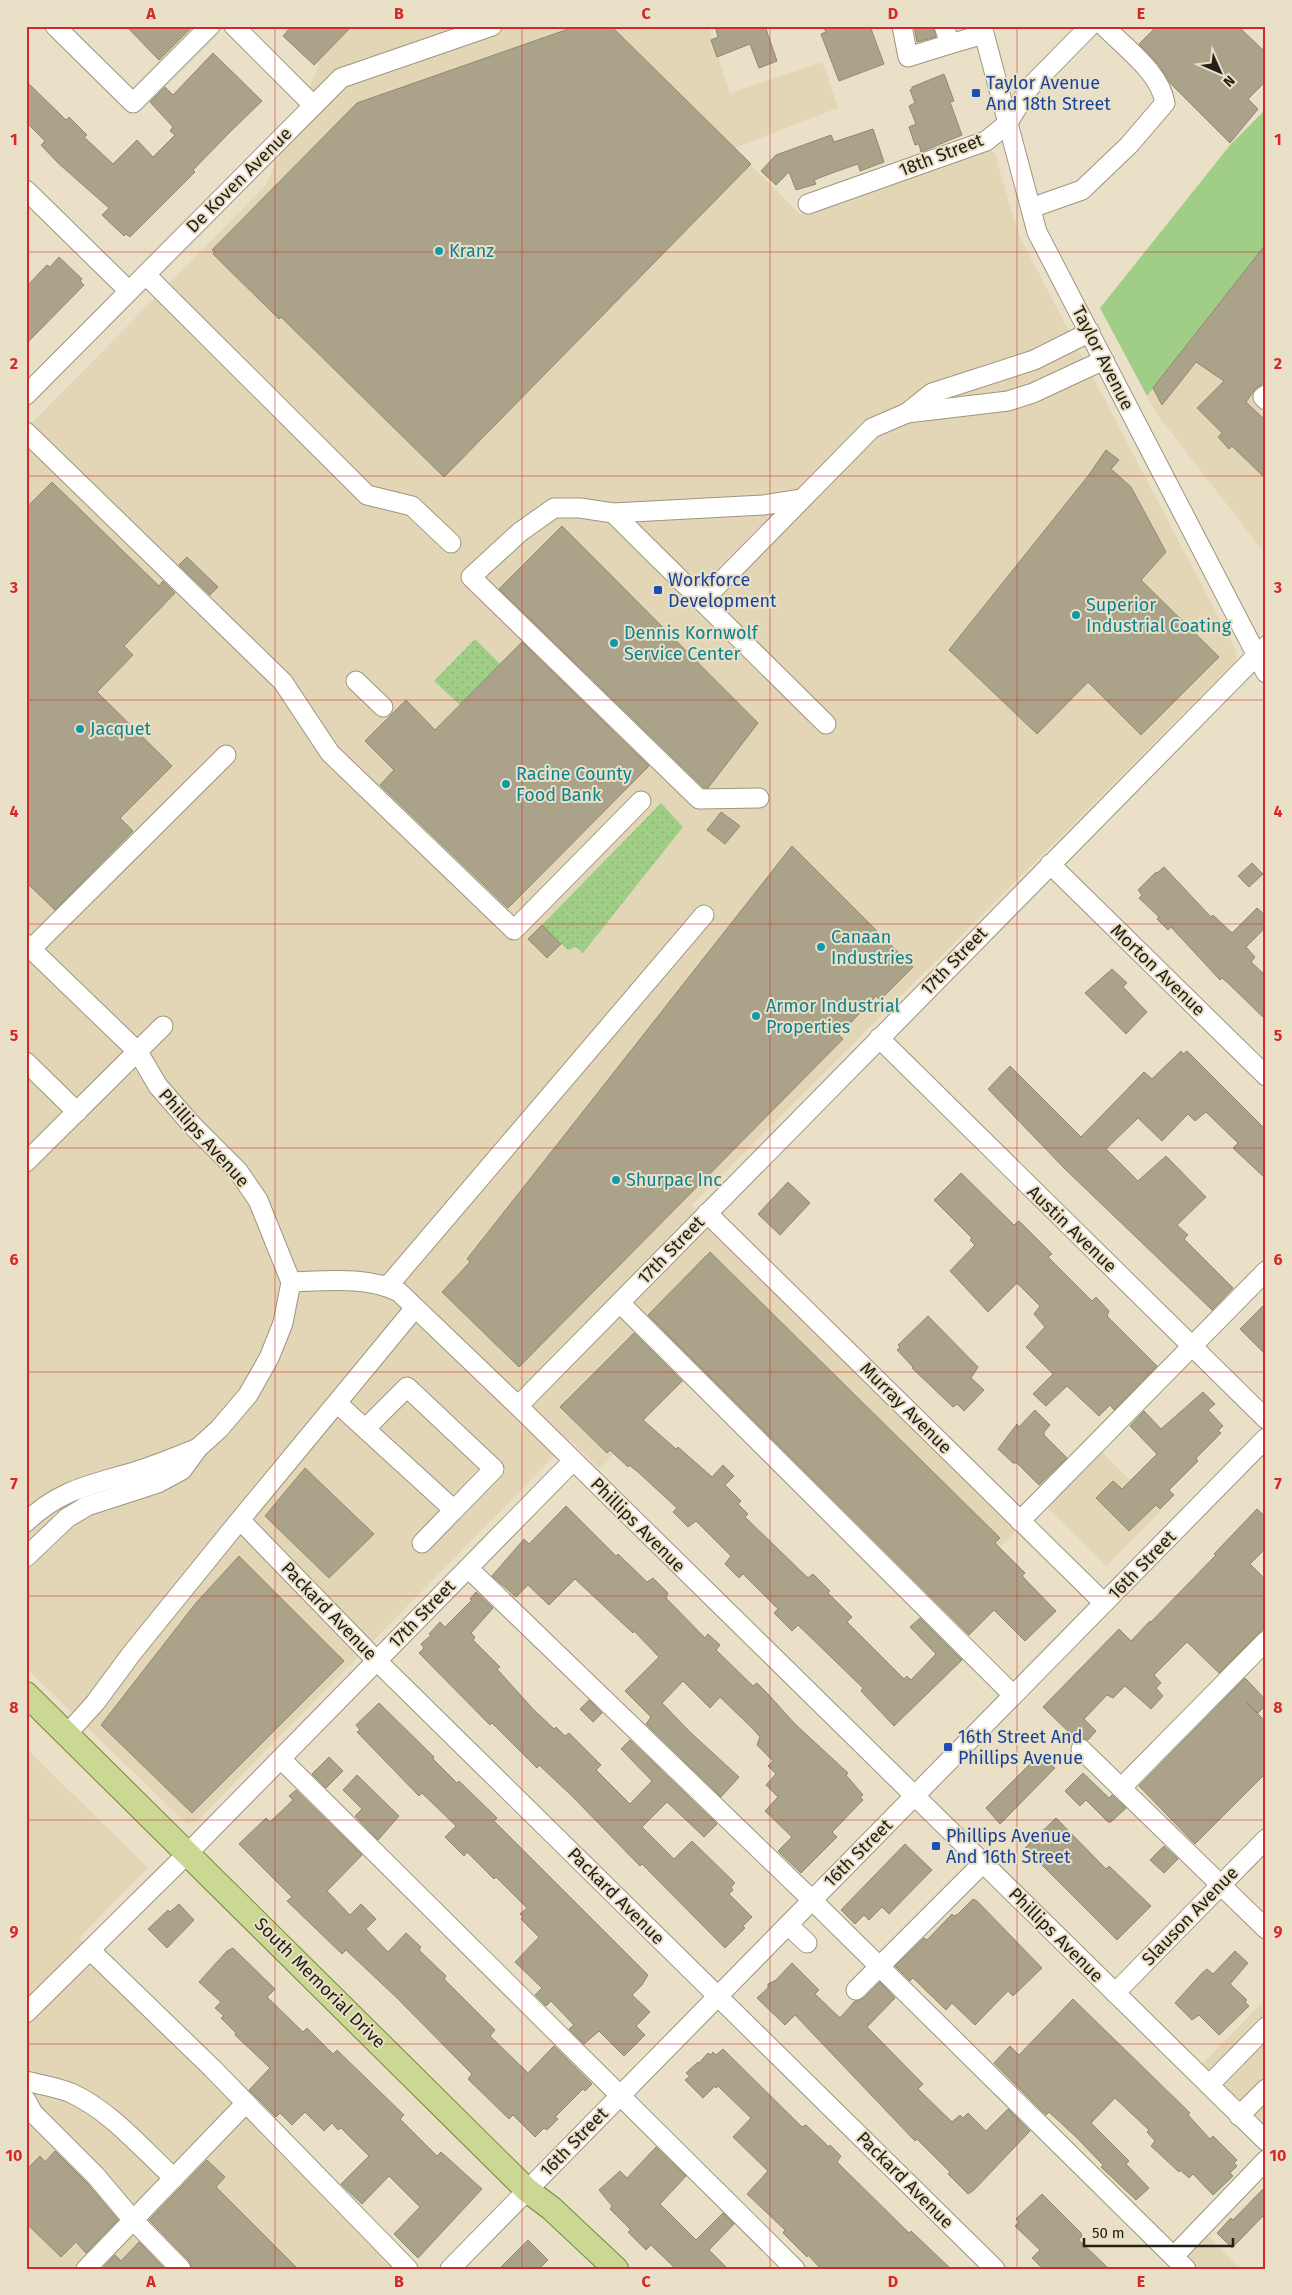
<svg xmlns="http://www.w3.org/2000/svg" width="1292" height="2295" viewBox="0 0 1292 2295" font-family="'Fira Sans',sans-serif">
<style>
.built{fill:#e3d6b6}
.grass{fill:#a0ce86}
.park{fill:url(#park-dots)}
.building{fill:#aba28a;stroke:#918871}
.lines{fill:none;stroke-linecap:round;stroke-linejoin:round}
.minor-casing{stroke:#9e957e;stroke-width:21}
.major-casing{stroke:#788739;stroke-width:26}
.minor{stroke:#fff;stroke-width:19}
.major{stroke:#cad894;stroke-width:24}
.grid{fill:none;stroke:#d62828;stroke-width:1;stroke-opacity:0.55}
.transit-dot{fill:#1a4fb4;stroke:#eae0c7;stroke-width:2}
.culture-dot{fill:#0f9aa8;stroke:#eae0c7;stroke-width:2}
.labels{text-anchor:middle;dominant-baseline:central;stroke-width:4;stroke-linejoin:round;paint-order:stroke}
.transit-label{font-size:18px;fill:#164399;stroke:#eae0c7;text-anchor:start}
.street-label{font-size:18px;fill:#232017;stroke:#eae0c7}
.culture-label{font-size:18px;fill:#0d838f;stroke:#eae0c7;text-anchor:start}
.neatline{fill:none;stroke:#d62828;stroke-width:2}
.grid-label{font-size:16px;text-anchor:middle;font-weight:bold;fill:#d62828}
</style>
<defs>
<pattern id="park-dots" width="8" height="8" patternUnits="userSpaceOnUse" patternTransform="scale(1.25)"><rect width="8" height="8" fill="#a0ce86"/><path d="M2 2h.1M6 6h.1" fill="none" stroke="#8ab173" stroke-width="1.8" stroke-linecap="round"/></pattern>
</defs>
<rect width="100%" height="100%" fill="#eae0c7"/>
<g class="built">
<path d="M280,26h428l22,67 93,-31 15,46 -104,40 67,67 188,-65 6,3 15,54 11,32 215,412 1,7 -2,4 -543,543 326,324 -82,81 -242,-239 -95,97 -29,-28 -374,382 -9,2 -161,-156v-1239l240,-244 53,-120z"/>
<path d="M1266,244v311l-110,-142 -9,-17z"/>
<path d="M1096,1446l65,65 -55,55 -64,-64z"/>
<path d="M26,1748l122,120 -69,70 133,130 196,201h-382z"/>
<path d="M1266,1999v130l-65,-64z"/>
<path d="M1205,2233l36,36h-52l-10,-10z"/>
</g>
<path class="grass" d="M1266,96v148l-119,152 -47,-88 131,-164 32,-32v-12z"/>
<g class="park">
<path d="M475,639l25,25 -40,41 -26,-24z"/>
<path d="M661,803l22,24 -100,126 -7,-6 -8,3 -26,-25z"/>
</g>
<g class="building">
<path d="M126,26h67l-34,34z"/>
<path d="M292,26h60l-38,39 -31,-29z"/>
<path d="M577,26h34l140,138 -307,313 -163,-160 -2,2 -66,-65 2,-2 -3,-2 145,-147z"/>
<path d="M715,26h50l12,35 -18,7 -9,-24 -33,13 -6,-17 7,-3z"/>
<path d="M823,26h47l14,38 -45,17 -18,-47 5,-2z"/>
<path d="M914,26h19l3,11 -19,5z"/>
<path d="M1157,26h81l28,27v28l-18,18 10,10 -28,34 -59,-59 -13,-20 -19,-20z"/>
<path d="M213,53l49,48 -32,31 -37,38 2,2 -65,65 -4,-3 -2,2 -22,-21 7,-7 -51,-45 -17,-18 4,-4 -19,-19v-41l40,39 3,-3 18,18 -3,2 29,27 24,-24 16,17 22,-22 -5,-4 3,-4 -23,-25 15,-15 8,8z"/>
<path d="M944,74l10,27 -4,1 12,33 -41,17 -2,-8 -4,1 -6,-18 7,-3 -7,-18 6,-3 -5,-13 2,-1v-2z"/>
<path d="M873,129l11,33 -24,9 -2,-7 -26,9 -18,7 2,4 -20,6 -7,-18 -13,13 -15,-14 15,-16 55,-20 3,7z"/>
<path d="M1266,244v138l-10,6 -10,14 20,19v58l-34,-33 -3,3 -11,-12 4,-4 -25,-25 27,-27 -28,-19 -34,43 -9,-17z"/>
<path d="M59,257l23,22 -2,2 4,4 -58,59v-57l21,-22 3,2z"/>
<path d="M1106,450l13,10 -8,9 20,18 35,65 -25,28 78,77 -78,78 -53,-53 -51,52 -88,-84 139,-174z"/>
<path d="M52,482l107,104 4,-5 12,12 -51,53 9,9 -36,37 75,74 -52,52 13,13 -78,79 -29,-28v-374z"/>
<path d="M562,526l196,197 -50,65h-4l-205,-199z"/>
<path d="M187,557l31,30 -8,8 -31,-30z"/>
<path d="M522,642l127,124 -141,142 -128,-123 14,-15 -29,-29 41,-41 29,30z"/>
<path d="M721,812l19,14 -15,18 -18,-14z"/>
<path d="M792,846l121,121 -33,33 -4,-4 -37,39 4,4 -324,328 -77,-75 28,-30 -3,-3z"/>
<path d="M1252,863l11,11 -14,13 -11,-11z"/>
<path d="M1164,867l47,50 2,-2 19,18 25,-25 9,8v11l-20,20 9,10 -4,5 15,14v44l-37,-36 -7,-6 -2,2 -49,-53 -3,3 -11,-11 2,-2 -20,-19 3,-3 -4,-5 18,-18 1,1z"/>
<path d="M542,925l19,19 -14,14 -19,-19z"/>
<path d="M1112,969l15,14 -4,4 24,25 -21,22 -41,-41z"/>
<path d="M1181,1051l2,3 4,-3 79,79v49l-33,-31 5,-5 -32,-31 -11,9 -7,-7 -26,27 -24,-23 -32,31 32,32 28,-25 40,41 -29,28 11,10 -4,4 49,49 -21,22 -147,-141 -77,-80 22,-23 71,71 63,-65 8,7z"/>
<path d="M961,1173l53,52 5,-4 33,33 -4,3 44,44 4,-4 13,14 -2,5 50,50 -43,44 -4,-5 -11,11 -32,-30 -21,20 -13,-12 20,-20 -27,-27 19,-20 -11,-13 6,-8 -23,-23 -29,29 -38,-41 25,-26 -5,-5 2,-2 -38,-38z"/>
<path d="M788,1182l22,21 -30,32 -22,-21z"/>
<path d="M710,1252l290,286 -5,5 30,30 -3,3 34,35 -31,30 -31,-31 -25,25 -321,-320z"/>
<path d="M1266,1303v52l-26,-26z"/>
<path d="M928,1316l50,51 -7,11 13,12 -20,21 -7,-7 -4,3 -41,-39 1,-1 -16,-17 3,-3 -2,-2z"/>
<path d="M634,1333l48,48 -39,39 33,29 2,-2 34,30 11,-12 11,11 -9,9 16,16 -3,3 10,10 -3,3 63,61 5,-4 17,17 -2,2 24,24 -5,5 57,57 3,-3 4,4 25,-26 -26,-27 10,-9 42,42 -68,66 -33,-35 2,-3 -65,-63 -6,6 -18,-18 4,-4 -35,-35 -4,4 -14,-14 6,-8 -35,-35 -8,6 -15,-15 4,-4 -39,-36 -9,-7 -1,2 -18,-17 -3,3 -47,-46z"/>
<path d="M1203,1392l12,12 -7,6 15,16 -5,5 3,2 -25,25 2,3 -29,29 5,5 -14,14 -4,-4 -27,26 -33,-33 17,-17 9,8 35,-35 -27,-28 14,-15 17,18z"/>
<path d="M1035,1410l15,15 -6,7v3l23,23 -28,27 -22,-22h-4l-15,-14 19,-25 2,3z"/>
<path d="M305,1468l69,66 -45,44 -64,-62z"/>
<path d="M566,1506l50,50 2,-2 29,28 6,-4 15,15 -2,5 39,40 3,-4 12,11 -4,5 37,36 4,-3 11,11 27,30 53,49 -2,2 17,20 -3,2 3,3 -31,32 5,5 -36,36 -23,-22 14,-14 -27,-26 13,-14 -12,-12 10,-11 -8,-8 5,-5 -16,-16 3,-8 -6,-7 -34,-33 -10,11 -27,-27 -21,22 28,29 49,45 -18,20 -75,-73 5,-7 -26,-26 34,-34 -25,-26 -1,2 -58,-54 -26,26 -21,-20 -12,12 -24,-21 32,-37 5,5z"/>
<path d="M1257,1509l9,8v31l-16,16 16,16v46l-47,47 -32,-31 -33,33 7,8 -5,5 7,8 -12,13 -26,-23 -12,12 -6,-3 -23,24 12,12 -8,9 -5,-2 -7,1 -33,-32 76,-78 12,12 19,-20 1,1 65,-67 -2,-1z"/>
<path d="M239,1556l105,105 -152,152 -91,-88 95,-122z"/>
<path d="M476,1592l17,16 -22,25 4,4 -2,3 27,27 -3,2 35,39 22,21 2,-2 9,9 4,-3 32,32 -5,5 34,34 22,-23 -31,-32 9,-9 87,84 -13,13 -37,-35 -25,25 32,32 18,-18 43,42 -4,4 2,3 -4,4 23,23 -9,9 2,2 -20,20 -83,-84 -2,2 -68,-70 -33,-31 -2,3 -45,-45 -2,2 -71,-72 5,-5 -3,-4 10,-9 -2,-1 11,-12 5,5 27,-27 -2,-1z"/>
<path d="M1245,1678l21,22v5l-8,8 -12,-11 20,20v51l-71,71 -56,-58z"/>
<path d="M589,1700l13,13 -9,9 -13,-13z"/>
<path d="M379,1703l55,54 -1,2 24,24 2,-2 38,37 -3,3 154,154 -6,10 -10,10 18,17 -14,14 9,9 -21,21 -25,-25 -15,13 -15,-15 5,-4 -23,-24 -5,5 -11,-11 7,-7 -27,-26 24,-25 -18,-18 2,-2 -3,-3 7,-6 -31,-31 -2,2 -27,-27 -3,4 -19,-19 11,-11 -34,-33 -3,3 -62,-64 3,-2 -4,-5z"/>
<path d="M1039,1755l16,13 -55,56 -14,-16z"/>
<path d="M329,1757l14,14 -17,17 -14,-14z"/>
<path d="M1083,1773l26,25 3,-3 14,13 -15,14h-3l-22,-22 -6,6 -15,-15z"/>
<path d="M357,1775l42,41 -21,24 -23,-24 7,-7 -19,-19z"/>
<path d="M296,1790l66,65 -35,36 23,24 11,-11 15,15 -10,10 22,23 18,-19 15,14 -2,3 27,26 -2,3 51,51 -5,6 38,37 26,-27 38,38 -7,7 -2,-2 -28,28 3,2 -11,11 -3,-2 -9,9 -22,-22 -4,4 -41,-40 4,-5 -76,-77 -50,-47 -4,4 -55,-53 5,-4 -53,-53 27,-26 4,4 23,-22 -4,-4z"/>
<path d="M1056,1818l50,51 3,-3 42,40 -34,34 -92,-92z"/>
<path d="M905,1844l27,26 -43,44 -7,-7 -13,13 -5,-5 -9,9 -14,-14z"/>
<path d="M1164,1846l14,13 -14,14 -14,-13z"/>
<path d="M973,1899l4,2 65,67 -29,28 -5,-5 -33,34 -23,-22 -6,7 -33,-32 -3,3 -15,-15 29,-28 3,2 25,-26 2,2 4,-2z"/>
<path d="M179,1904l15,16 -27,28 -19,-19 20,-19 2,2z"/>
<path d="M233,1948l42,41 -8,8 36,35 4,-4 26,26 4,-4 67,65 -4,4 37,37 4,-4 41,37 -64,69 -24,-24 26,-27 -31,-31 -27,28 -21,-20 28,-28 -28,-28 -3,2 -6,-7 -8,8 -19,-19 -13,13 -12,-12 -4,4 -27,-27 21,-22 -35,-33 1,-2 -15,-15 3,-2 -9,-8 6,-6 -22,-20 28,-31z"/>
<path d="M1235,1951l13,12 -18,21 17,16 -2,2 4,4 -30,29 -20,-20 -7,5 -17,-17 27,-30 5,-4 6,5z"/>
<path d="M792,1963l27,27 -4,4 25,24 15,-17 9,-3 16,-16 15,16 -28,29 56,57 -5,5 34,33 8,-7 3,3 5,-5 18,18 22,-22 22,22 -56,59 -6,4 -20,-20 2,-2 -33,-33 -2,2 -120,-126 -10,10 -28,-27 11,-10v-4l8,-4z"/>
<path d="M1073,1999l117,114 -2,2 22,24 3,-3 24,24 -3,3 3,3 -7,7 3,3 -20,19 -20,-21 -4,4 -9,-8 -1,2 -28,-26 4,-5 -8,-9 2,-2 -34,-32 -24,25 38,38 -3,3 23,24 -13,12 -35,-33 2,-2 -27,-28 -27,-25 -3,3 -52,-52 16,-17 9,9z"/>
<path d="M723,2049l79,78 4,-2 23,22 1,-2 11,11 -4,6 6,6 66,65 2,-2 40,38h-130l-13,-14 -1,2 -24,-24 2,-3 -38,-36 21,-23 -35,-34 18,-19 -33,-32 -2,2 -1,-2 -12,12 -18,-18 5,-4 -4,-3 12,-11 1,1 9,-10 3,2 2,-3 3,3z"/>
<path d="M656,2147l30,29 -26,28 36,36 27,-27 11,11 -25,26 19,19h-52l-25,-24 -5,5 -18,-18 3,-2 -21,-21 2,-3 -13,-16 21,-19 7,7z"/>
<path d="M55,2151l32,32 31,37 -32,33 -10,-11 -15,15 -35,-34v-53l14,-14 5,6z"/>
<path d="M207,2160l18,17 -9,10 82,82h-106l-3,-8 -40,-41z"/>
<path d="M1266,2186v27l-34,35 -15,-15 14,-15 2,2z"/>
<path d="M1042,2194l39,39 1,3 -3,4 30,29h-66l-11,-11 8,-8 -25,-24 4,-4 -3,-3z"/>
<path d="M528,2240l20,20 -9,9h-40z"/>
<path d="M139,2242l26,27h-63l13,-14 6,6z"/>
</g>
<g class="lines">
<g class="minor-casing">
<g id="minor">
<path d="M55,26l78,77 77,-77"/>
<path d="M234,26l79,79"/>
<path d="M902,26l6,31 42,-13 -6,-18"/>
<path d="M982,26l55,206 229,441"/>
<path d="M950,44l34,-10"/>
<path d="M26,190l103,101"/>
<path d="M808,204l178,-63 21,-17 23,-37 60,-61"/>
<path d="M1031,208l51,-18 47,-45 36,-42c-5,-31 -40,-55 -61,-77"/>
<path d="M146,275l221,220 45,11 39,37"/>
<path d="M26,395l315,-317 151,-52"/>
<path d="M1266,395l-3,2 3,3"/>
<path d="M907,413l101,-12 25,-8 71,-33"/>
<path d="M26,432l257,250 47,71 184,177 127,-129"/>
<path d="M613,513l213,211"/>
<path d="M702,601l170,-173 35,-15 25,-20 102,-33 56,-28"/>
<path d="M356,681l27,26"/>
<path d="M759,798l-60,1 -228,-222 49,-45 34,-24h26l33,5 150,-8 39,-6"/>
<path d="M1050,864l216,212"/>
<path d="M26,944l112,108 20,34 34,39 46,46 20,29 33,82"/>
<path d="M31,949l195,-194"/>
<path d="M879,1038l387,381"/>
<path d="M26,1062l51,50"/>
<path d="M26,1162l137,-136"/>
<path d="M707,1213l397,390"/>
<path d="M291,1282c35,-1 76,-6 108,10l119,114 748,735"/>
<path d="M388,1286l316,-371"/>
<path d="M620,1303l393,392"/>
<path d="M338,1404l116,106 40,-41 -87,-82 -41,41"/>
<path d="M518,1406l748,-760"/>
<path d="M241,1521l136,140 618,608"/>
<path d="M1020,1521l246,-250"/>
<path d="M26,1522c36,-34 66,-37 111,-51 20,-6 41,-15 61,-23"/>
<path d="M422,1543l32,-33"/>
<path d="M26,1557l41,-39 20,-12 71,-23 24,-13 16,-22 21,-19 29,-34 21,-37 14,-35 8,-41"/>
<path d="M468,1568l344,332 374,369"/>
<path d="M67,1734l28,-31 37,-50 98,-121 185,-224"/>
<path d="M1081,1749l185,180"/>
<path d="M281,1759l514,510"/>
<path d="M1121,1788l145,-147"/>
<path d="M788,1925l19,18"/>
<path d="M90,1950l122,118 196,201"/>
<path d="M856,1990l127,-127"/>
<path d="M1115,1993l151,-154"/>
<path d="M26,2013l162,-160 385,-392"/>
<path d="M26,2081c15,4 30,6 45,12 40,18 71,56 103,85"/>
<path d="M1209,2085l57,-58"/>
<path d="M26,2100l7,13 62,62 38,45 48,49"/>
<path d="M1239,2116l27,-27"/>
<path d="M1174,2256l92,-96"/>
<path d="M86,2269l160,-166"/>
<path d="M450,2269l816,-831"/>
</g>
</g>
<g class="major-casing">
<path id="major" d="M26,1694l501,496 24,18 65,61"/>
</g>
<use href="#minor" class="minor"/>
<use href="#major" class="major"/>
</g>
<path class="grid" d="M275,26v2243M522,26v2243M770,26v2243M1017,26v2243M26,252h1240M26,476h1240M26,700h1240M26,924h1240M26,1148h1240M26,1372h1240M26,1596h1240M26,1820h1240M26,2044h1240"/>
<g class="transit-dot">
<rect x="971" y="88" width="10" height="10" rx="2.5"/>
<rect x="653" y="585" width="10" height="10" rx="2.5"/>
<rect x="943" y="1742" width="10" height="10" rx="2.5"/>
<rect x="931" y="1841" width="10" height="10" rx="2.5"/>
</g>
<g class="culture-dot">
<circle cx="439" cy="251" r="5"/>
<circle cx="1076" cy="615" r="5"/>
<circle cx="614" cy="643" r="5"/>
<circle cx="80" cy="729" r="5"/>
<circle cx="506" cy="784" r="5"/>
<circle cx="821" cy="947" r="5"/>
<circle cx="756" cy="1016" r="5"/>
<circle cx="616" cy="1180" r="5"/>
</g>
<g class="labels">
<g class="transit-label">
<text x="986" y="83">Taylor Avenue<tspan x="986" dy="21">And 18th Street</tspan></text>
<text x="668" y="580">Workforce<tspan x="668" dy="21">Development</tspan></text>
<text x="958" y="1737">16th Street And<tspan x="958" dy="21">Phillips Avenue</tspan></text>
<text x="946" y="1836">Phillips Avenue<tspan x="946" dy="21">And 16th Street</tspan></text>
</g>
<g class="street-label">
<text transform="translate(941 155) rotate(-21)">18th Street</text>
<text transform="translate(239 180) rotate(-45)">De Koven Avenue</text>
<text transform="translate(1103 358) rotate(63)">Taylor Avenue</text>
<text transform="translate(954 961) rotate(-46)">17th Street</text>
<text transform="translate(1158 970) rotate(44)">Morton Avenue</text>
<text transform="translate(204 1138) rotate(48)">Phillips Avenue</text>
<text transform="translate(1072 1229) rotate(44)">Austin Avenue</text>
<text transform="translate(671 1250) rotate(-46)">17th Street</text>
<text transform="translate(906 1408) rotate(45)">Murray Avenue</text>
<text transform="translate(638 1525) rotate(45)">Phillips Avenue</text>
<text transform="translate(1142 1565) rotate(-46)">16th Street</text>
<text transform="translate(329 1611) rotate(46)">Packard Avenue</text>
<text transform="translate(422 1614) rotate(-46)">17th Street</text>
<text transform="translate(858 1853) rotate(-45)">16th Street</text>
<text transform="translate(616 1896) rotate(45)">Packard Avenue</text>
<text transform="translate(1190 1916) rotate(-46)">Slauson Avenue</text>
<text transform="translate(1056 1935) rotate(45)">Phillips Avenue</text>
<text transform="translate(320 1983) rotate(45)">South Memorial Drive</text>
<text transform="translate(574 2142) rotate(-46)">16th Street</text>
<text transform="translate(905 2180) rotate(45)">Packard Avenue</text>
</g>
<g class="culture-label">
<text x="449" y="251">Kranz</text>
<text x="1086" y="605">Superior<tspan x="1086" dy="21">Industrial Coating</tspan></text>
<text x="624" y="633">Dennis Kornwolf<tspan x="624" dy="21">Service Center</tspan></text>
<text x="90" y="729">Jacquet</text>
<text x="516" y="774">Racine County<tspan x="516" dy="21">Food Bank</tspan></text>
<text x="831" y="937">Canaan<tspan x="831" dy="21">Industries</tspan></text>
<text x="766" y="1006">Armor Industrial<tspan x="766" dy="21">Properties</tspan></text>
<text x="626" y="1180">Shurpac Inc</text>
</g>
</g>
<rect width="1292" height="2295" fill="none" stroke="#eae0c7" stroke-width="55"/>
<g transform="translate(1220 72) rotate(135)" stroke="#eae0c7" stroke-width="4" paint-order="stroke">
<path d="M0-4L9 19L0 12L-9 19Z" fill="#232017"/>
<text y="-8" font-size="14" font-weight="bold" text-anchor="middle" fill="#232017">N</text>
</g>
<path d="M1084 2238v8h149v-8" fill="none" stroke="#232017" stroke-width="2.5"/>
<text x="1092" y="2238" font-size="15" fill="#232017" stroke="#eae0c7" stroke-width="4" paint-order="stroke">50 m</text>
<rect x="28" y="28" width="1236" height="2240" class="neatline"/>
<g class="grid-label">
<text x="151" y="19">A</text>
<text x="399" y="19">B</text>
<text x="646" y="19">C</text>
<text x="893" y="19">D</text>
<text x="1141" y="19">E</text>
<text x="14" y="145">1</text>
<text x="1278" y="145">1</text>
<text x="14" y="369">2</text>
<text x="1278" y="369">2</text>
<text x="14" y="593">3</text>
<text x="1278" y="593">3</text>
<text x="14" y="817">4</text>
<text x="1278" y="817">4</text>
<text x="14" y="1041">5</text>
<text x="1278" y="1041">5</text>
<text x="14" y="1265">6</text>
<text x="1278" y="1265">6</text>
<text x="14" y="1489">7</text>
<text x="1278" y="1489">7</text>
<text x="14" y="1713">8</text>
<text x="1278" y="1713">8</text>
<text x="14" y="1937">9</text>
<text x="1278" y="1937">9</text>
<text x="14" y="2161">10</text>
<text x="1278" y="2161">10</text>
<text x="151" y="2287">A</text>
<text x="399" y="2287">B</text>
<text x="646" y="2287">C</text>
<text x="893" y="2287">D</text>
<text x="1141" y="2287">E</text>
</g>
</svg>
